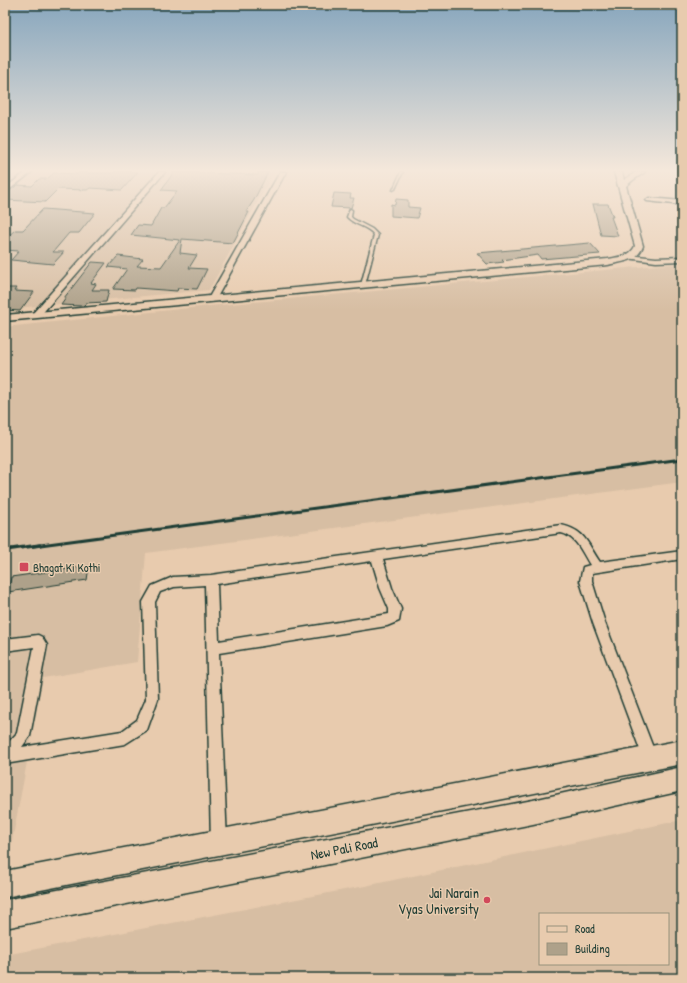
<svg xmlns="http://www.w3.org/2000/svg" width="687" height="983" viewBox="0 0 687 983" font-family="'Patrick Hand',sans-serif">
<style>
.built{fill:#d7bea3;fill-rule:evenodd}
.building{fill:#aea18a;stroke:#1f3d34}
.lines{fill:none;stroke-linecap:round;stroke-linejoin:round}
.service-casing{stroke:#1f3d34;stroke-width:3}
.minor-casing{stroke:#1f3d34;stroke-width:3}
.tertiary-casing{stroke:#1f3d34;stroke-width:3}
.trunk-casing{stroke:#1f3d34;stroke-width:3}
.service{fill:#e8cbae;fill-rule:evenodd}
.minor{fill:#e8cbae;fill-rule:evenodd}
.tertiary{fill:#e8cbae;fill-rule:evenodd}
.trunk{fill:#e8cbae;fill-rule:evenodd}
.rail-far1{stroke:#1f3d34;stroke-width:3}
.rail{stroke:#1f3d34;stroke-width:3.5}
.poi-dot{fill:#d1495b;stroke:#e8cbae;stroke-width:1.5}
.labels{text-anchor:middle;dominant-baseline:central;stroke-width:3;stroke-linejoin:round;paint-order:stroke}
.poi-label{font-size:12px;fill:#1f3d34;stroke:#e8cbae;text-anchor:start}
.near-street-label{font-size:14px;fill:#1f3d34;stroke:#e8cbae}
.near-poi-label{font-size:14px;fill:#1f3d34;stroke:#e8cbae;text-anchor:end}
</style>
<rect width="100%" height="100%" fill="#e8cbae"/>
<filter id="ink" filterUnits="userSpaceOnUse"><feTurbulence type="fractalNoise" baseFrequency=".025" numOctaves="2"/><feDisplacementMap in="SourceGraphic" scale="8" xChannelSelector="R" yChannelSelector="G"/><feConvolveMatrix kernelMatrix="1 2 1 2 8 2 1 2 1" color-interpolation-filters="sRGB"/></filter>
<g filter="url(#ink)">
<g class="built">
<path d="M5,172h269l-65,118 -204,19z"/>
<path d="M682,263v219l-536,71 -9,109 -94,16 -34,179 -4,1v-531l205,-21z"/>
<path d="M682,820v158h-677v-23l360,-69zM540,914h128v50h-128z"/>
</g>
<g class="building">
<path d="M114,172h24l-16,18 -32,-2 -3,2 -29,-1 -13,13 -40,-2v-6l12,-9 15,1 7,-7h8l7,-6 24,1 1,-1h34z"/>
<path d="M174,172l84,3 1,-3h9l-14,28 -8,12h3l-16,31 -51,-4 -2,14 17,2 -8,13 18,1 -10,20 -19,-1 -1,3 -41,-3 -1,2 -22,-1 14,-20 -19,-2 10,-11 25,3 -6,7 24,1 19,-27 -49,-5 7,-10 13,1 10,-18h3l13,-17 -16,-1z"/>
<path d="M334,193l17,1 -1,4h4l-3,10 -20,-1z"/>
<path d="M396,199l12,1v7l12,1 -3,10 -26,-2v-12l4,1z"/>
<path d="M593,204h15l5,13h-2l7,19 -17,-1z"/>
<path d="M43,209l52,4 -16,20h-10l-16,19h11l-11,12 -42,-4 8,-9 -14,-1v-11l10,-9h8z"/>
<path d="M590,243l10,11 -59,5 -3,-4 -36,5 2,2 -17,2 -10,-11z"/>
<path d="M92,262l14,1 -15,20 5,1 -4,6h17l-3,12 -20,1 -3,3h-2l-20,-1 5,-7h-2z"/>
<path d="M5,288h11l-2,3 20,1 -14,19 -15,-1z"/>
<path d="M89,566l-2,14 -79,12 3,-15z"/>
</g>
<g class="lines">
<g class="service-casing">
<g id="service">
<path d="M401,172h2l-8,17 -2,1z"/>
<path d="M350,209l2,1 -1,7 2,2 19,10 6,6 -13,50 -2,1 -2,-1 13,-50c-6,-9 -19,-9 -27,-18z"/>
</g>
</g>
<g class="minor-casing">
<g id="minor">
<path d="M26,172h6l-27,21v-5z"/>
<path d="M159,172h6l-126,145h-6v-4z"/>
<path d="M280,172h6l-70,127 -4,2h-3l-1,-2z"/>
<path d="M649,198l33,3v4l-35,-4 -1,-1z"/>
<path d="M629,255l27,3 26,-1v4l-26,1 -29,-4 -1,-1z"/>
<path d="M561,525c24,5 26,18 39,37l82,-11v8l-90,14v8l13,42 52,135 -2,5 -5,2 -5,-2 -52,-140 -13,-42 3,-14 7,-2c-8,-13 -14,-29 -29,-32l-178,26 9,29 9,21 -2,12 -12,5 -168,27 8,189 -3,5 -5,3 -5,-3 -3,-5 -6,-257 -31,2 -14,5 -5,10 3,97 -11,31 -22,14 -120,20v-18l12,-13 17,-86 -29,4v-12l33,-4 4,2 5,8 -17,91 -8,11 100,-16 15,-11 9,-21 -3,-97 9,-16 21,-9 38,-2zM372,561l8,27 9,21v5l-170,27 -2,-57z"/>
</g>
</g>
<g class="tertiary-casing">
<path id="tertiary" d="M614,172h8l2,8 12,-8h9l-12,8 -7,6 17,60c-6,16 -20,15 -35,19l-603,56v-6l603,-56c10,-2 22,-2 27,-13z"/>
</g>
<g class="trunk-casing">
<g id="trunk">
<path d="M682,740v24l-677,133v-26z"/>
<path d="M682,767v24l-149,33 -528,104v-28l528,-100z"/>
</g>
</g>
<use href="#service" class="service"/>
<use href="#minor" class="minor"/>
<use href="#tertiary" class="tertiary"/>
<use href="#trunk" class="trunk"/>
<path class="rail-far1" d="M33,546l649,-87"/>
<path class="rail" d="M5,550l35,-5"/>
</g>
</g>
<linearGradient id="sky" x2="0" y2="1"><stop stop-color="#87a6bd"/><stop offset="0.55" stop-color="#f5e8db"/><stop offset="1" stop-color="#f5e8db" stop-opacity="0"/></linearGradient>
<rect width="687" height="310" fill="url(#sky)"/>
<g class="poi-dot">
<rect x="19" y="562" width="10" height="10" rx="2"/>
<circle cx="487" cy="900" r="4"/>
</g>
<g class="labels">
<g class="poi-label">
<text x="33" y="567">Bhagat Ki Kothi</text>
</g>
<g class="near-street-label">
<text transform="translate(344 848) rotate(-11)">New Pali Road</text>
</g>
<g class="near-poi-label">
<text x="479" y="892">Jai Narain<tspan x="479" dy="16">Vyas University</tspan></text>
</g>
</g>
<rect width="687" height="983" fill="none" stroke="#e8cbae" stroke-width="20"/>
<rect x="10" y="10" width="667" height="963" fill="none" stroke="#1f3d34" stroke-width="1.5" filter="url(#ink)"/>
<rect x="539" y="913" width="130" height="52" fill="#e8cbae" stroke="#98927d"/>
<rect x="547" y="926" width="20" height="6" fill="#e8cbae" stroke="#98927d"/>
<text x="575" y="933" font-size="12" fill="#1f3d34">Road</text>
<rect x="547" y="943" width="20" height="12" fill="#aea18a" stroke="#98927d"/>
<text x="575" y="953" font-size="12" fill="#1f3d34">Building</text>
</svg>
